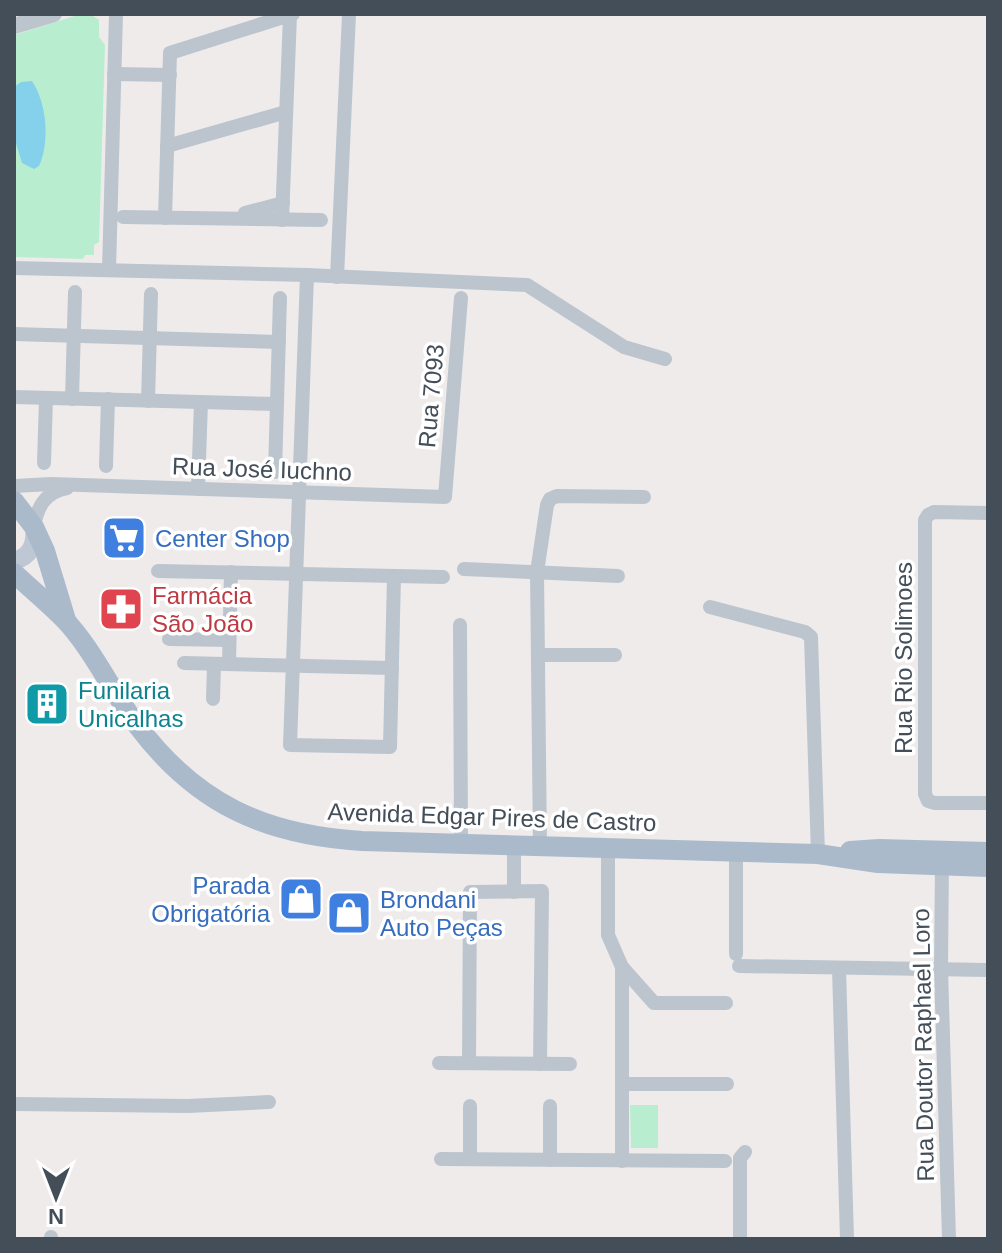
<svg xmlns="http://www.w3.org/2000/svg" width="1002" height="1253" viewBox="0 0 1002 1253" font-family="Arial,sans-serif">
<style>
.green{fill:#b8eecf}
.water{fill:#85d1eb}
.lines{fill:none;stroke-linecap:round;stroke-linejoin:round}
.minor{stroke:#bcc5ce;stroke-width:14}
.tertiary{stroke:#bcc5ce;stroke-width:16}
.secondary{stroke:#bec8d5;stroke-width:18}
.primary{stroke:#aabacb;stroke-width:20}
.labels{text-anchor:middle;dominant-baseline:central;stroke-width:7;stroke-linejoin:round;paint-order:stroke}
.street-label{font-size:24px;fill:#444e59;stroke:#fff}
.shop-label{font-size:24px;fill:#366cbe;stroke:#fff;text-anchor:start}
.health-label{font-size:24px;fill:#be3a42;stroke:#fff;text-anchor:start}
.culture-label{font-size:24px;fill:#0d838f;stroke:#fff;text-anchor:start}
</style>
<rect width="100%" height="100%" fill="#efebeb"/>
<g class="green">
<path d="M81,14h9l9,6v17l6,8 -6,197 -5,3v10h-9l-2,4 -69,-2v-222z"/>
<path d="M630,1105h28v43h-27z"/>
</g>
<path class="water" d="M32,81c15,23 18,61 7,85l-5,3 -12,-6 -8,-26v-50l7,-5z"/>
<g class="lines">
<g class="minor">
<path d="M114,74l56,1"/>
<path d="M167,146l119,-34"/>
<path d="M123,217l198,3"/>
<path d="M245,217v-4l38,-10"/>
<path d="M165,218l5,-165 123,-39"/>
<path d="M282,220l8,-205"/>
<path d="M14,268l293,7 220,10 97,62 41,12"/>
<path d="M109,270l7,-256"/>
<path d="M307,275l-17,470 100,2 4,-171"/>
<path d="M337,277l12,-263"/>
<path d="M14,334l265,8"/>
<path d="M14,397l263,7"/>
<path d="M72,399l3,-107"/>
<path d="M148,401l3,-107"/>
<path d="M44,463l2,-65"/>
<path d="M106,466l2,-67"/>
<path d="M275,472l5,-174"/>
<path d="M14,486l37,-2 394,13 16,-199"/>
<path d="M198,489l3,-87"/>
<path d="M988,513l-54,-1 -6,3 -3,5v274l3,7 7,2h53"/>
<path d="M34,527c3,-20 11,-35 33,-39"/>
<path d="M464,569l154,7"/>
<path d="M158,571l285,6"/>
<path d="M710,607l95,25 6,5 7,217"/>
<path d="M460,625l1,220"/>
<path d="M169,639l60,1"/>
<path d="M538,655h77"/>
<path d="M184,663l208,5"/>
<path d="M229,664l2,-92"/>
<path d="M213,699l1,-35"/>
<path d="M514,847v45"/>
<path d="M540,847l-3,-275 10,-67 3,-6 7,-3 87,1"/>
<path d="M608,849v86l14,32 32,36h72"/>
<path d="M942,860l-1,109 8,270"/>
<path d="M736,954v-103"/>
<path d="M739,966l249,4"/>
<path d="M622,967v194"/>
<path d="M839,969l8,270"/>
<path d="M439,1063l131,1"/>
<path d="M469,1063l1,-171 72,-1 -2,173"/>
<path d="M622,1084h105"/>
<path d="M14,1104l174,2 81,-4"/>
<path d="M470,1106v53"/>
<path d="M441,1159l284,2"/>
<path d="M550,1160v-54"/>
<path d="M51,1239v-2"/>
<path d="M740,1239v-81l5,-6"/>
</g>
<path class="tertiary" d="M14,26l40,-12"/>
<path class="secondary" d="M14,561c17,-5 22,-17 20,-34"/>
<g class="primary">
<path d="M14,501l20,26 11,24 21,69"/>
<path d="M14,573c16,15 34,30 50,46 28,29 48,73 73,106 59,79 128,110 225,116l456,13 60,9 110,4"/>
<path d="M850,851l29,-2 109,3"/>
</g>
</g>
<defs>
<g id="supermarket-square" transform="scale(2.3)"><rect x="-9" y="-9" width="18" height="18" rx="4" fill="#3f7fe0" stroke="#fff"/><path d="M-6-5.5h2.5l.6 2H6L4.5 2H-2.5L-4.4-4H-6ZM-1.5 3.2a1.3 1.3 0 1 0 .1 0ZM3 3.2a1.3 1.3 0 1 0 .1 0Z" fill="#fff"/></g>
<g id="pharmacy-square" transform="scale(2.3)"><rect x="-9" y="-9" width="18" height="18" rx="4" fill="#e0444e" stroke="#fff"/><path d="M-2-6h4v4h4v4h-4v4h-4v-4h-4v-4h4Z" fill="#fff"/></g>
<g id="building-square" transform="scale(2.3)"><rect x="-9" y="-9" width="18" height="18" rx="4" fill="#0f9aa8" stroke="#fff"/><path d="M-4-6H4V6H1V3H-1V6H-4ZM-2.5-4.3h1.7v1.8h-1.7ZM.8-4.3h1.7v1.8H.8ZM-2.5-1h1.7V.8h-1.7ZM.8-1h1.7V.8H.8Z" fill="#fff"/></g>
<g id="shop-square" transform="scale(2.3)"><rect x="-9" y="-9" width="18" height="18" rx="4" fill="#3f7fe0" stroke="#fff"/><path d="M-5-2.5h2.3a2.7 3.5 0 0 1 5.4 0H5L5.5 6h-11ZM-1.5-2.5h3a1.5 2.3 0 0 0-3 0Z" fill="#fff"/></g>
</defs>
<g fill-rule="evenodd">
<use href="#supermarket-square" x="124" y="538"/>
<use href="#pharmacy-square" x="121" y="609"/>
<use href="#building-square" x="47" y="704"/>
<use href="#shop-square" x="301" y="899"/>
<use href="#shop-square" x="349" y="913"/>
</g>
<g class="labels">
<g class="street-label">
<text transform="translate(431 396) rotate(-85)">Rua 7093</text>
<text transform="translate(262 469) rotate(2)">Rua José Iuchno</text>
<text transform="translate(903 658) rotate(-90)">Rua Rio Solimoes</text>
<text transform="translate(492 817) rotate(2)">Avenida Edgar Pires de Castro</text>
<text transform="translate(923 1045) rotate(-91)">Rua Doutor Raphael Loro</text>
</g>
<g class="shop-label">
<text x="155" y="538">Center Shop</text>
<text x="270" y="885" text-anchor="end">Parada<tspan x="270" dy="28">Obrigatória</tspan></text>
<text x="380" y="899">Brondani<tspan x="380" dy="28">Auto Peças</tspan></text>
</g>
<g class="health-label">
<text x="152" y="595">Farmácia<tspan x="152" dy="28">São João</tspan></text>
</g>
<g class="culture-label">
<text x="78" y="690">Funilaria<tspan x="78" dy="28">Unicalhas</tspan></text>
</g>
</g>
<rect width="1002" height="1253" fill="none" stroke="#444e59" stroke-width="32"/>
<g transform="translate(56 1197) rotate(180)" stroke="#ffffff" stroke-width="6" paint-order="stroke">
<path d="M0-6L14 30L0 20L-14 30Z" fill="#444e59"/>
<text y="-12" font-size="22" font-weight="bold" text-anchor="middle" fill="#444e59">N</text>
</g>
</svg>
